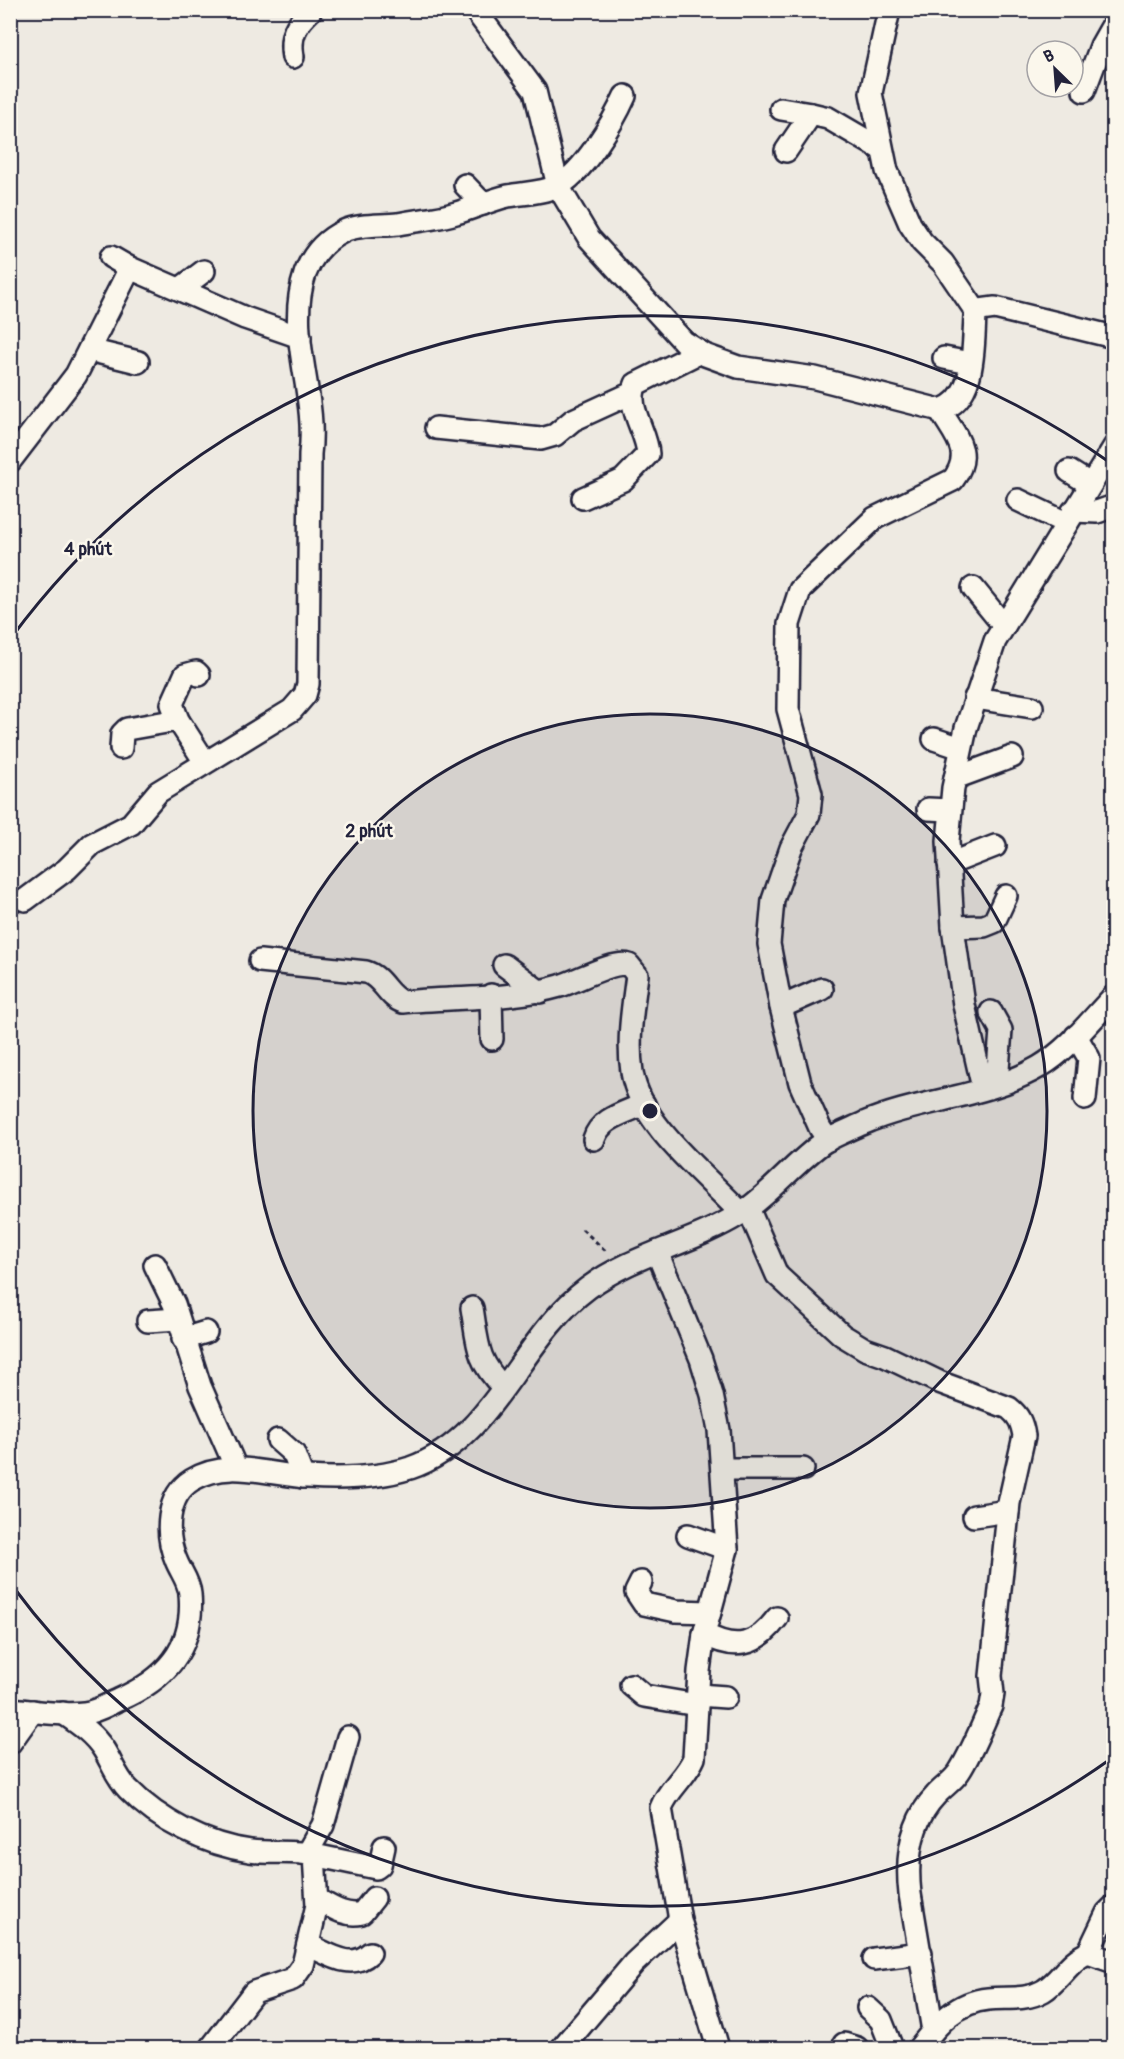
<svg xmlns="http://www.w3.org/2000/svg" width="1124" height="2059" viewBox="0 0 1124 2059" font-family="Pangolin,sans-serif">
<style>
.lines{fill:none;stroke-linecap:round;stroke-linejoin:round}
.minor-casing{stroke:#22223b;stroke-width:26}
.path{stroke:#22223b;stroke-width:3;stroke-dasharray:4.5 4.5;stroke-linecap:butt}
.minor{stroke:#fbf7ec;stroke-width:21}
.ring{fill:none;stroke:#22223b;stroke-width:3}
.centre{fill:#22223b;stroke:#fbf7ec;stroke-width:3}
.ring-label{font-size:18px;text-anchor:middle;font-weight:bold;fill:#22223b;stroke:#fbf7ec;stroke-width:5;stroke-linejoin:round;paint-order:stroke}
</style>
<rect width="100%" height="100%" fill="#eeeae2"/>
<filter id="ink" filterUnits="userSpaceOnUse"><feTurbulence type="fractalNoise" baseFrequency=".0167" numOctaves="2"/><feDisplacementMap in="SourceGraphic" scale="12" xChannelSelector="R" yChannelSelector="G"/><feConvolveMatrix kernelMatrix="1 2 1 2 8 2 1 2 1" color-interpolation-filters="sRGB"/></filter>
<g filter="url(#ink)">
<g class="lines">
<g class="minor-casing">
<g id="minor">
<path d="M475,10l60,81 23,95 31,52 95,104 21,13 33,12 77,11 125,32c36,-10 33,-63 35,-94l5,-6 15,-2 119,29"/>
<path d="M889,10l-18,83 16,78 23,53 12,18 21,21 34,50"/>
<path d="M293,57c-4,-21 3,-33 18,-47"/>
<path d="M1084,91l17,-45 13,-23"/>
<path d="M781,109l30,5"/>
<path d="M786,151l25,-37 17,4 53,31"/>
<path d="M465,185l18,19"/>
<path d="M111,257l19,11"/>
<path d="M180,289l24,-18"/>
<path d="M89,350l49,12"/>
<path d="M944,358l26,5"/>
<path d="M436,428l105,11 14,-4 18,-15 59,-27"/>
<path d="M10,461l66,-86 54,-107 115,50 55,19"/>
<path d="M1069,471l21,13"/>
<path d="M583,498l40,-18 25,-26c-1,-23 -23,-47 -12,-70l64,-32"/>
<path d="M1018,500l48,23"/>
<path d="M1073,511l24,1 17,-6"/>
<path d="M973,588l31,38"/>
<path d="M199,675l-3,-3 -11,3 -13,29 6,16 27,42"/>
<path d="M975,698l57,9"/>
<path d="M934,739l27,9"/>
<path d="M121,748l1,-14 5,-5 51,-9"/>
<path d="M955,778l57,-21"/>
<path d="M928,809l22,1"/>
<path d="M949,864l46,-18"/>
<path d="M25,900l42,-31 25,-25 39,-20 27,-32 134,-82 13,-15 3,-11 2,-230c8,-60 -25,-120 -5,-180 7,-19 20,-34 39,-43 15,-7 37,-5 54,-7 19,-4 40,-5 58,-11 18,-5 34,-13 52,-17 15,-3 35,-3 49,-10 25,-11 57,-65 68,-90"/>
<path d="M953,927l31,-1 10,-4 12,-26"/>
<path d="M260,961l106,11c17,5 21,25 37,30 50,-5 109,-2 157,-16 17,-5 54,-26 69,-21l8,10c-4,31 -10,65 -5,97 8,53 74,103 109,141"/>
<path d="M504,965l36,27"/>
<path d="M491,995l1,44"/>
<path d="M781,1007l41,-18"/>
<path d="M991,1012l10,18 -4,53"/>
<path d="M1076,1036l13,22 -4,41"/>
<path d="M983,1088l-19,-83 -11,-78 -5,-86 5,-53 13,-60 29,-87 119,-194"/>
<path d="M594,1139c6,-21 31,-26 50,-35"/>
<path d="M828,1140l-8,-12 -20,-45 -19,-76 -12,-63 4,-44 18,-52 18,-34 2,-20 -23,-85 1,-85 11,-34 75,-72 78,-38c21,-28 2,-44 -13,-70"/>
<path d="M748,1208l29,67 65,60 23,14 20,7 54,26 70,26c10,8 13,15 15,28l-15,67 -18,173 2,18 -2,12c-10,22 -19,46 -32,66 -6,9 -16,15 -23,23 -26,27 -30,64 -26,99l23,137"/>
<path d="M657,1252l44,107 11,36 7,35 8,119 -23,85 -5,37 -5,87c-8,19 -26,31 -33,50l19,112 38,128"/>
<path d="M155,1265l19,39 26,82 36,82"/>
<path d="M472,1308c6,36 4,52 31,79"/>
<path d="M148,1321l30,-2"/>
<path d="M183,1339l23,-7"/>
<path d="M278,1440l16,14 9,23"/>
<path d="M722,1469h81"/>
<path d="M974,1516l34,-5"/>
<path d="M688,1535l39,14"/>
<path d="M641,1582l-5,10 8,12 32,7 34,1"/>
<path d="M704,1634c32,17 52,12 73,-16"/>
<path d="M631,1685l13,11 53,9"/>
<path d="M698,1695l28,2"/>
<path d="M10,1709c24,2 50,7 74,4 12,-1 23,-8 34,-13 47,-20 77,-51 72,-106 -1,-13 -10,-23 -14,-34 -11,-26 -10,-64 16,-80 36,-22 76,-5 115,-3 32,2 72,1 103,-9 86,-30 109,-129 178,-180 45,-34 104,-44 152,-74 31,-20 54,-51 84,-72 12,-7 27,-13 40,-19 56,-24 122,-25 175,-56 29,-17 51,-46 75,-71"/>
<path d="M63,1713c16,11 31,21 41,37 8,13 13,28 24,39 31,32 78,56 122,62 21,3 43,-1 64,4l3,50 -14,60 -10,14 -39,13 -43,56"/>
<path d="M10,1743l23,-32"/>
<path d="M307,1853l16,-28 25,-88"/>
<path d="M314,1855l62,13 4,-3 4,-18"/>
<path d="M317,1899c14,8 28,18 45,14l12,-15"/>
<path d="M308,1945c21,9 43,26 62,8"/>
<path d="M1088,1953l19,-40 7,-7"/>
<path d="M874,1959l47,-6"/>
<path d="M868,2008l13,12 11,28"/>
<path d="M844,2044l13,4"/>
<path d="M562,2048l72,-85 46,-43"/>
<path d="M919,2048c18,-23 37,-46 69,-49 19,-2 37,2 55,-8 18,-11 26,-31 45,-38l26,9"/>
</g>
</g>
<path class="path" d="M582,1229l26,24"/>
<use href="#minor" class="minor"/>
</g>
</g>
<circle cx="650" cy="1111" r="397" fill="#22223b" fill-opacity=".12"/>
<g class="ring">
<circle cx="650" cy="1111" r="397"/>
<path d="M1112 1758A795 795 0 0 1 11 1584M11 638A795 795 0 0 1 1112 464"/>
</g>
<circle cx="650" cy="1111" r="9" class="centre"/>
<g class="ring-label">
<text x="88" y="555">4 phút</text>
<text x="369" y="837">2 phút</text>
</g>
<rect width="1124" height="2059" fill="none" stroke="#fbf7ec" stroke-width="36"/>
<rect x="18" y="18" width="1088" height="2023" fill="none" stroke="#22223b" stroke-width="2" filter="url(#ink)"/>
<g transform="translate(1055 69) rotate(335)"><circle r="28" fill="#fbf7ec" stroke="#a4a2a5" stroke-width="1.5"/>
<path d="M0-4.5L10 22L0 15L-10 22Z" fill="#22223b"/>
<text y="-9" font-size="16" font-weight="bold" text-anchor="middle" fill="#22223b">B</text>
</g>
</svg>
